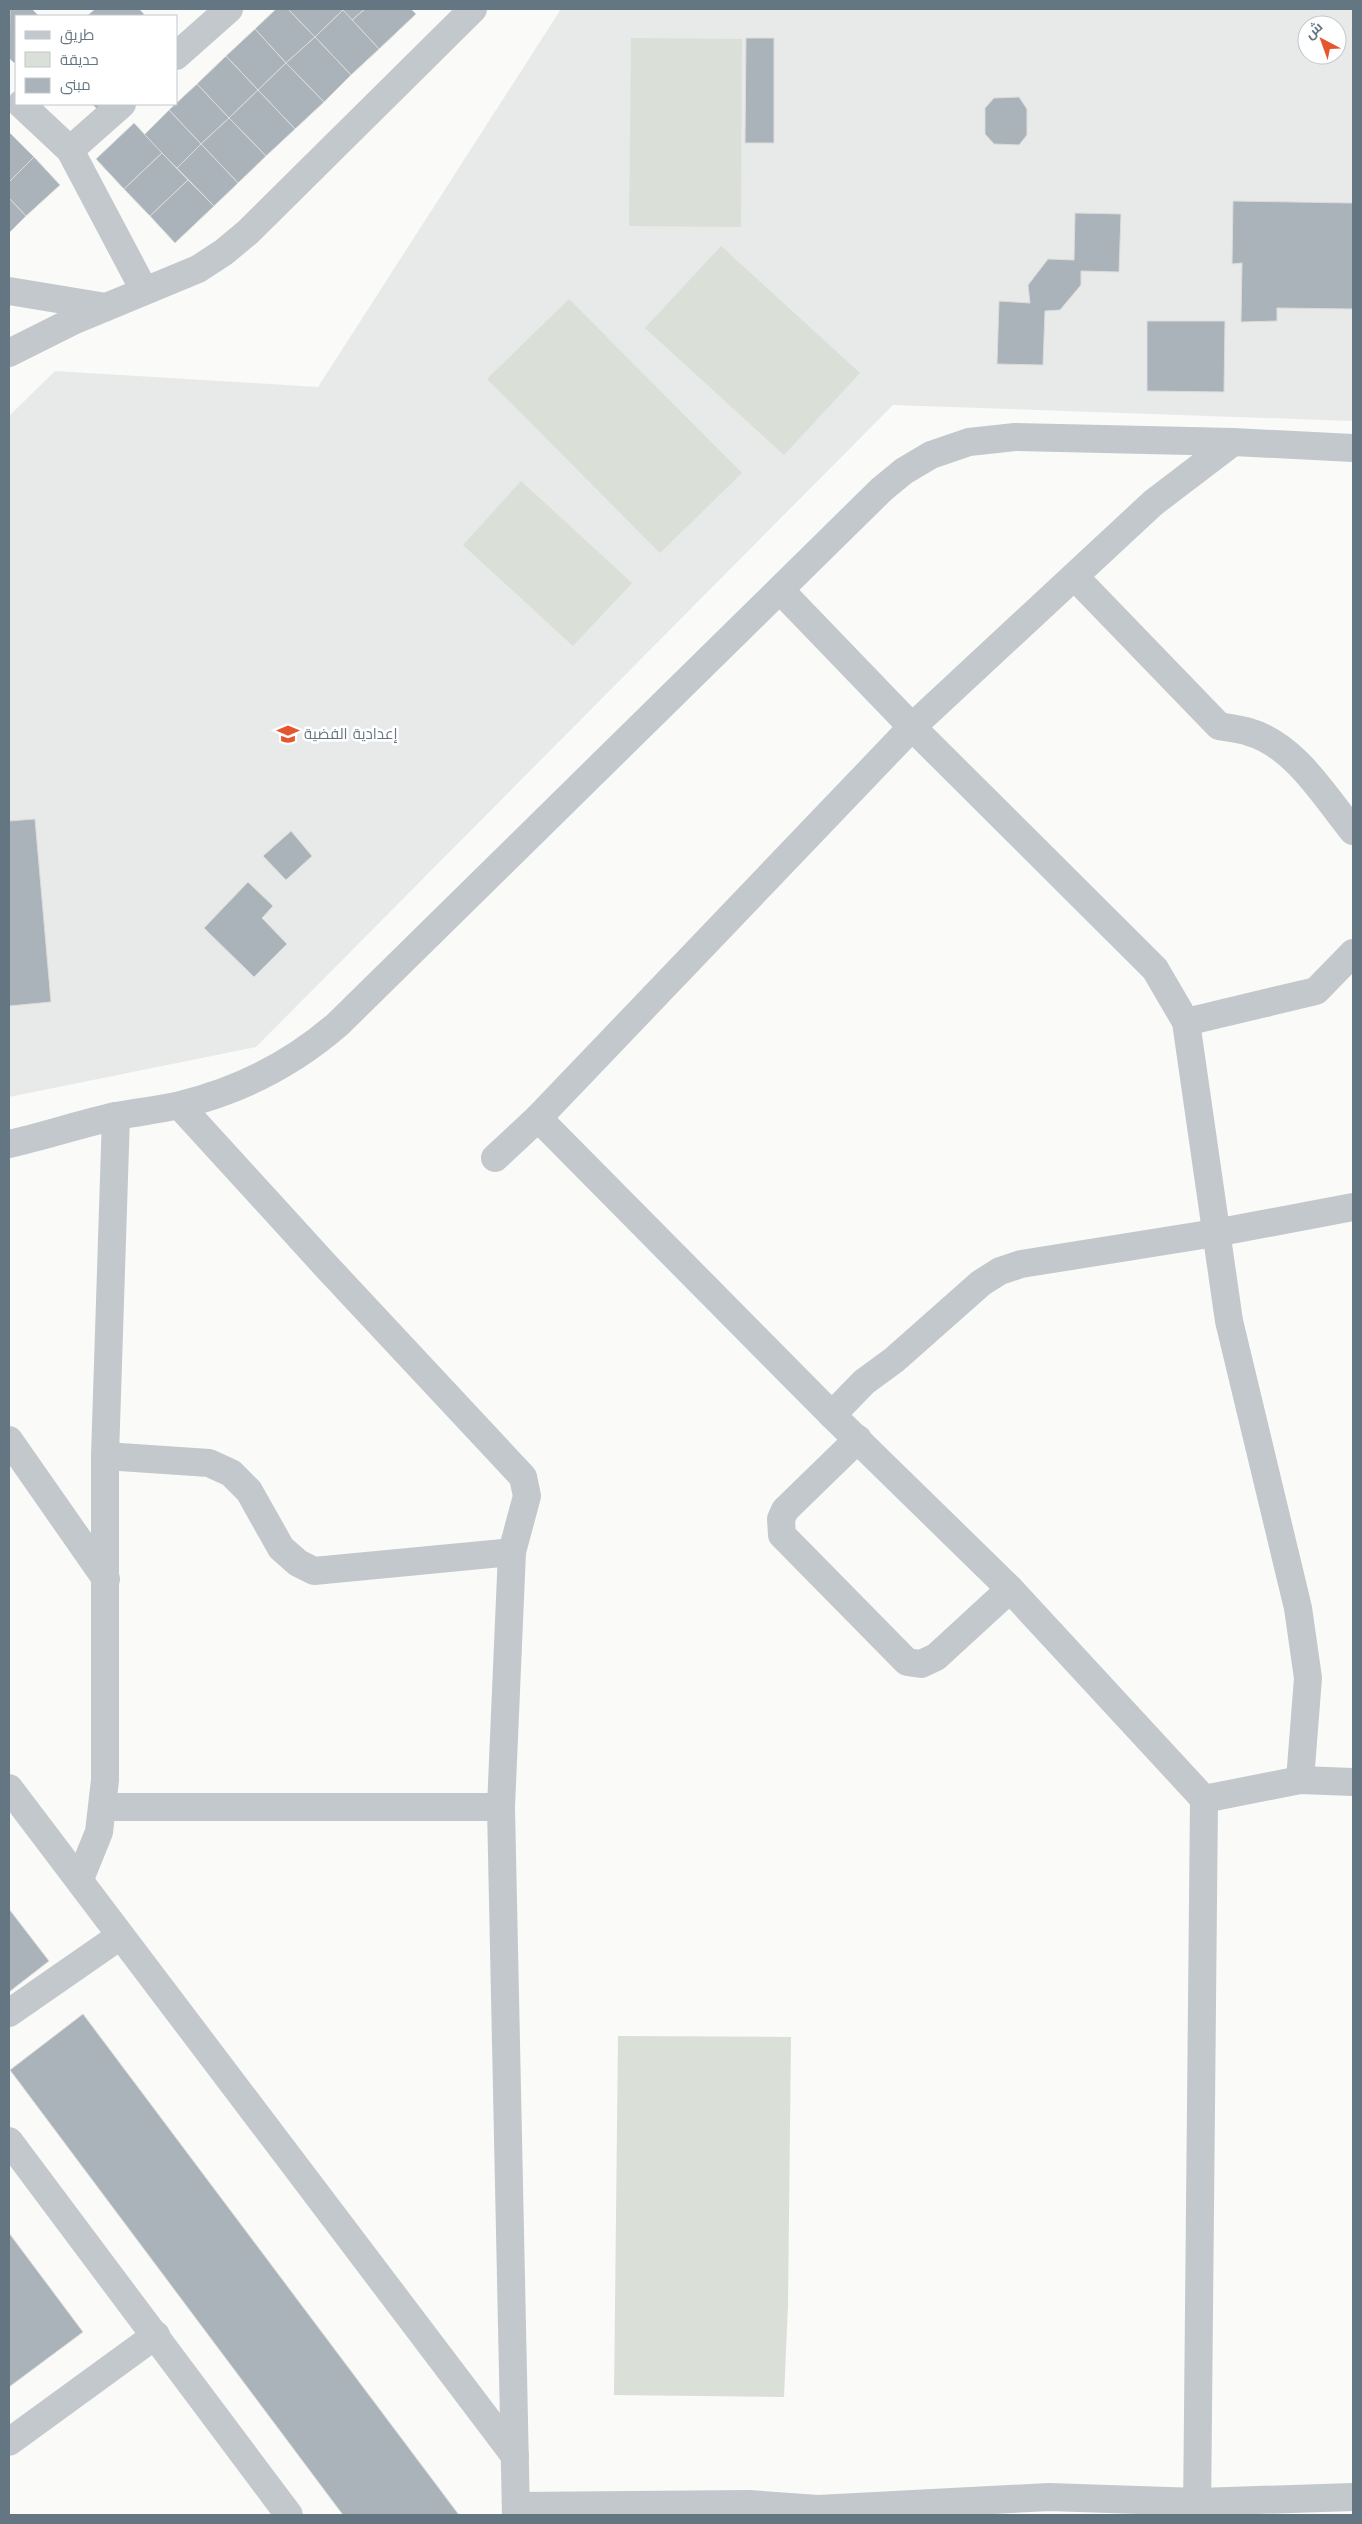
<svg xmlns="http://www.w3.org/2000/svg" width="1362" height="2524" font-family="'Work Sans',Cairo,sans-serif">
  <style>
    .built { fill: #e8e9e9; fill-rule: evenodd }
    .green { fill: #dadfd7 }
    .building { fill: #aab3b9; stroke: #dcdcda }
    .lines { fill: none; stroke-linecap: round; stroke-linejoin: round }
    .minor { stroke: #c3c8cc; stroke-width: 28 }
    .labels { text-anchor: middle; stroke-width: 5; stroke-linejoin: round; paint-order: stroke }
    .poi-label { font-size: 15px; fill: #657683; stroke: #fff; text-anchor: start }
  </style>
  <rect width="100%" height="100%" fill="#fafaf8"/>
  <path class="built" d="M 561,9 L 1353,9 L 1353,421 L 893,405 L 256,1047 L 9,1097 L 9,416 L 55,371 L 318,387 ZM 1307,25 L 1337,25 L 1337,55 L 1307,55 Z"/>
  <g class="green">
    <path d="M 631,38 L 742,39 L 741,227 L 629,226 Z"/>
    <path d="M 721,246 L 860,373 L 784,455 L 645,328 Z"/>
    <path d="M 569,299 L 742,473 L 660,553 L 487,379 Z"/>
    <path d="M 521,481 L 632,583 L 573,646 L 463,545 Z"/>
    <path d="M 618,2036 L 791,2037 L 788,2304 L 784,2397 L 614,2395 Z"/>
  </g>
  <g class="building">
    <path d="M 10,9 L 32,9 L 39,16 L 16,16 L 16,61 L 14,63 L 9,58 Z"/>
    <path d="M 95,9 L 139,9 L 144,14 L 142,16 L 87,16 Z"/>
    <path d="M 276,9 L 288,9 L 315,37 L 286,63 L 255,29 Z"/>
    <path d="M 288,9 L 341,9 L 343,10 L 315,37 Z"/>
    <path d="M 341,9 L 365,9 L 352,20 Z"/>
    <path d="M 365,9 L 411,9 L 416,14 L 379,49 L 352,20 Z"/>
    <path d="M 343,10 L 379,49 L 351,75 L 315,37 Z"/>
    <path d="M 255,29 L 286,63 L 258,90 L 226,56 Z"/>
    <path d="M 315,37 L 351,75 L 324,102 L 286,63 Z"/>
    <path d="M 746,38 L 774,38 L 774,143 L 745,143 Z"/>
    <path d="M 226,56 L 258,90 L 229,118 L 197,84 Z"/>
    <path d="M 286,63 L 324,102 L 295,129 L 258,90 Z"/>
    <path d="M 197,84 L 229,118 L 201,144 L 169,110 Z"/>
    <path d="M 258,90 L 295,129 L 266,156 L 229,118 Z"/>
    <path d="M 1019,97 L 1027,109 L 1027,135 L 1019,145 L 994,144 L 985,134 L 985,108 L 994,98 Z"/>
    <path d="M 92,104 L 109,104 L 100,112 Z"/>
    <path d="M 169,110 L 201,144 L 177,168 L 144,135 Z"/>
    <path d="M 229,118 L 266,156 L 238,183 L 201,144 Z"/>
    <path d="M 134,123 L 162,153 L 124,189 L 96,159 Z"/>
    <path d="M 9,132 L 34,157 L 9,182 Z"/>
    <path d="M 201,144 L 238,183 L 214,206 L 177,168 Z"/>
    <path d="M 162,153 L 188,180 L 150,216 L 124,189 Z"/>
    <path d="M 34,157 L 60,185 L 26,216 L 9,198 L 9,182 Z"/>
    <path d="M 188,180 L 214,206 L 175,243 L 150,216 Z"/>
    <path d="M 9,198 L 26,216 L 9,233 Z"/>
    <path d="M 1233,201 L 1353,203 L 1353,309 L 1277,308 L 1277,321 L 1241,322 L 1242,263 L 1232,264 Z"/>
    <path d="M 1075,213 L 1121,214 L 1119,272 L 1081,271 L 1081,285 L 1060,310 L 1045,311 L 1043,365 L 997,364 L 999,301 L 1030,303 L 1028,285 L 1048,259 L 1074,260 Z"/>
    <path d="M 1147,321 L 1225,321 L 1224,392 L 1147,391 Z"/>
    <path d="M 35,819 L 51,1002 L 9,1006 L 9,821 Z"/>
    <path d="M 291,831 L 312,856 L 286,880 L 263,856 Z"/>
    <path d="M 248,882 L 273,906 L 262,918 L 287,944 L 254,977 L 204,928 Z"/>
    <path d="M 9,1909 L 49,1961 L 9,1992 Z"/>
    <path d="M 83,2014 L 459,2515 L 343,2515 L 10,2070 Z"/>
    <path d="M 9,2233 L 83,2332 L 9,2387 Z"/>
  </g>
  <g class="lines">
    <g class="minor">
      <path d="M 176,56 L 229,9"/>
      <path d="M 21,104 L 70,150 L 144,290"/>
      <path d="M 70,150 L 122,104"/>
      <path d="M 9,291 L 106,307"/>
      <path d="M 9,353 L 75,320 L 198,269 L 224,252 L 248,232 L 473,9"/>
      <path d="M 1075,577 L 1219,726 C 1229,728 1240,729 1249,732 C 1295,745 1325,797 1353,831"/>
      <path d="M 781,591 L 912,727 L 1155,969 L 1186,1022 L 1229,1321 L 1298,1608 L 1308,1678 L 1300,1780"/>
      <path d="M 1186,1022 L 1316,991 L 1353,953"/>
      <path d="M 180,1106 L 326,1266 L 523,1477 L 527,1496 L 512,1552 L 501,1807 L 516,2515"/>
      <path d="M 538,1118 L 832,1415 L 1010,1589 L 1204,1799 L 1197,2515"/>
      <path d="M 9,1144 C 45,1136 80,1124 116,1116 C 137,1112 159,1110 180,1105 C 239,1091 292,1064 338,1024 L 882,489 L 904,471 L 931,455 L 969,442 L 1015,437 L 1233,442 L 1353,448"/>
      <path d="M 495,1158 L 538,1118 L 912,727 L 1153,503 L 1233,442"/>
      <path d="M 832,1415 L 864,1382 L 894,1360 L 981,1283 L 1000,1271 L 1021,1264 L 1215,1233 L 1353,1207"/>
      <path d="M 858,1439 L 785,1510 L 781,1519 L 782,1535 L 907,1662 L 921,1664 L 936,1657 L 1010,1589"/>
      <path d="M 9,1440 L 106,1579"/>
      <path d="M 105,1456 L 209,1463 L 231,1473 L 249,1491 L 281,1548 L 298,1563 L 314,1571 L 512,1552"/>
      <path d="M 9,1788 L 515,2456"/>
      <path d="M 1204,1799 L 1300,1780 L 1353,1782"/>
      <path d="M 103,1807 L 501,1807"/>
      <path d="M 80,1879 L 99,1832 L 105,1780 L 105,1456 L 116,1116"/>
      <path d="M 9,2013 L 120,1936"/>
      <path d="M 9,2141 L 289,2515"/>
      <path d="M 9,2442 L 156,2335"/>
      <path d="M 516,2506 L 749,2504 L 818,2509 L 1049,2497 L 1198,2502 L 1353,2497"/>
    </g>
  </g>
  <defs>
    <g id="school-bare" transform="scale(1.725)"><path d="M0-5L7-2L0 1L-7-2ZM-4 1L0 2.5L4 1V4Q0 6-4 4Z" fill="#e4572e" stroke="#fff" stroke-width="2.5" paint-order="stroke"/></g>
  </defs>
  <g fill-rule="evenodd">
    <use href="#school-bare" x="288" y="734"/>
  </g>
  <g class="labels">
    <g class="poi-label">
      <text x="304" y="739">إعدادية الفضية</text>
    </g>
  </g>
  <rect width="1362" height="2524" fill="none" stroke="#657683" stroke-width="20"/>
  <rect x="15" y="15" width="162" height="90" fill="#ffffff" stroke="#c1c8cd"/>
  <rect x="25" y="31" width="25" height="8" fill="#c3c8cc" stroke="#c1c8cd"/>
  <text x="60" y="40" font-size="15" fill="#657683">طريق</text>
  <rect x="25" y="52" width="25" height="15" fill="#dadfd7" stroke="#c1c8cd"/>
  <text x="60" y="65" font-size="15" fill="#657683">حديقة</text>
  <rect x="25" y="78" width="25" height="15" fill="#aab3b9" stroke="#c1c8cd"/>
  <text x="60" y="90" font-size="15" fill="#657683">مبنى</text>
  <g transform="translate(1322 40) rotate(319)"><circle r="24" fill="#ffffff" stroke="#c1c8cd"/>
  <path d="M0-4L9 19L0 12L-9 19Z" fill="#e4572e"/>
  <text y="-8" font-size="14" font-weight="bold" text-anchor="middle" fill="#657683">ش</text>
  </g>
</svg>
